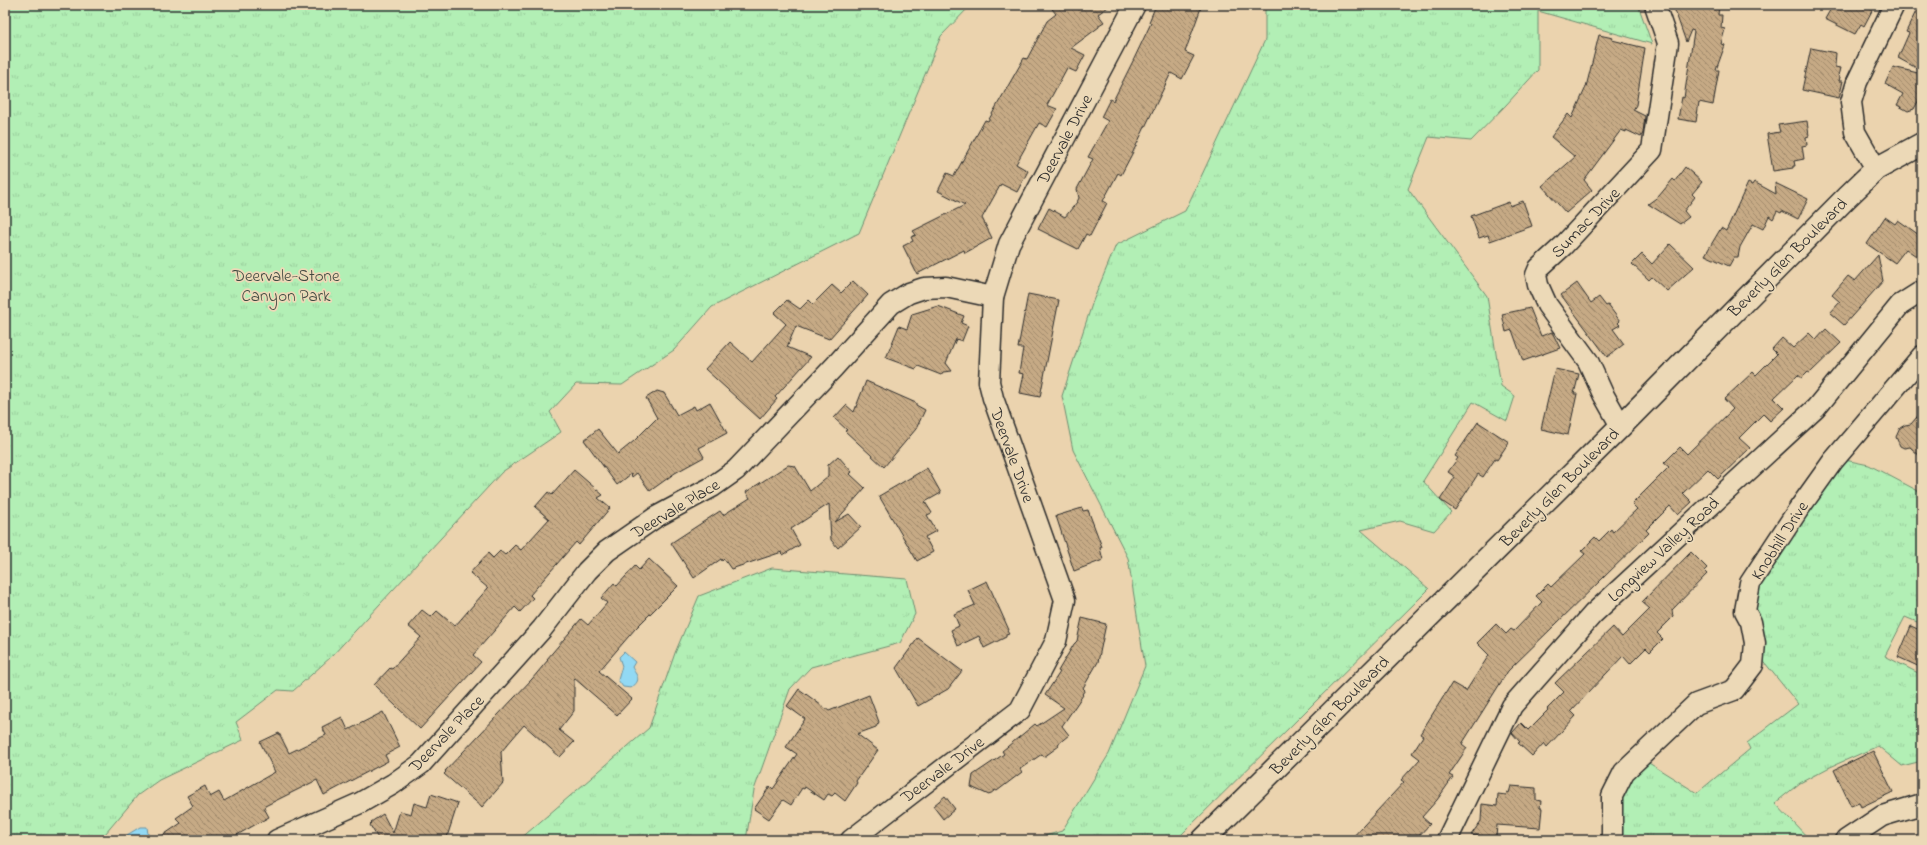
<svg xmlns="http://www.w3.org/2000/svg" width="1927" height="845" font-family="'Indie Flower',sans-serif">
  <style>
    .grass { fill: url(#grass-tufts); stroke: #6e8d70 }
    .water { fill: #92d9f4; stroke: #6993a4 }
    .building { fill: url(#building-back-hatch); stroke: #2b2b2b }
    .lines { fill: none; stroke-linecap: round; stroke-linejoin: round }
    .minor-casing { stroke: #2b2b2b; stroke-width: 23 }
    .secondary-casing { stroke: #2b2b2b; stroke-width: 25 }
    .minor { stroke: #ecd9b7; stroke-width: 20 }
    .secondary { stroke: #ecd9b7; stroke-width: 22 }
    .labels { text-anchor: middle; stroke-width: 3.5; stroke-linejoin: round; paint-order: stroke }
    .street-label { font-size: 17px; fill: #2b2b2b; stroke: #ecd9b7 }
    .park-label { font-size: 17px; fill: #3f4840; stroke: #ecd9b7 }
  </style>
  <defs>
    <pattern id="grass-tufts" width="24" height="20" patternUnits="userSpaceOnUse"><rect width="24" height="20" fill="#b2efb5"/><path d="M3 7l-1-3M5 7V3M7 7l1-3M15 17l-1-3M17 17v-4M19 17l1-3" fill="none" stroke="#99cd9c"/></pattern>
    <pattern id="building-back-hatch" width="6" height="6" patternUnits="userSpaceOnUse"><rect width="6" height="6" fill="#c6aa85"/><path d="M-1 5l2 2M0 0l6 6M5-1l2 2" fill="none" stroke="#a18b6d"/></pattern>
  </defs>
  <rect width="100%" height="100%" fill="#ebd3ae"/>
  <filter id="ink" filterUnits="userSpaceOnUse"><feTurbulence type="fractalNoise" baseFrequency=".025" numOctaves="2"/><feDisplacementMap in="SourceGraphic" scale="8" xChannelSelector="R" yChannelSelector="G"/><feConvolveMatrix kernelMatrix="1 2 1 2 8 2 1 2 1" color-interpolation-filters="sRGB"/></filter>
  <g filter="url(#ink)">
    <g class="grass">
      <path d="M 5,5 L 971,5 L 941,36 L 859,233 L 712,307 L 674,350 L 622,385 L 576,384 L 550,412 L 561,432 L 502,472 L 331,657 L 293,691 L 278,690 L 236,722 L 243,740 L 159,780 L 138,795 L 100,840 L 5,840 Z"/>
      <path d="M 1265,5 L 1638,5 L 1652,44 L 1538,11 L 1538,70 L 1506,105 L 1471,141 L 1429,137 L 1408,189 L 1487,296 L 1501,386 L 1515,396 L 1507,421 L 1473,402 L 1423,481 L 1451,512 L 1434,531 L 1400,521 L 1361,530 L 1429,589 L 1176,840 L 1031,840 L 1062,831 L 1109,754 L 1145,666 L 1128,558 L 1073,450 L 1062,396 L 1093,301 L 1116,245 L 1185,211 L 1265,40 Z"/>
      <path d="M 1840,459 L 1869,465 L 1922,493 L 1922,596 L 1917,600 L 1922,605 L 1922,624 L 1905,617 L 1885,656 L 1922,675 L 1922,761 L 1902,766 L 1878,746 L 1828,768 L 1800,783 L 1775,803 L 1809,839 L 1779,838 L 1779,840 L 1616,840 L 1619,793 L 1644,760 L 1697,793 L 1750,749 L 1747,743 L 1798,704 L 1761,658 L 1752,604 L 1755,586 Z"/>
      <path d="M 772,568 L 907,579 L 915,614 L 900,643 L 811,667 L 790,689 L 754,790 L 746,840 L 519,840 L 649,728 L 675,653 L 699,596 Z"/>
    </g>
    <g class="water">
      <path d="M 624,652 L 635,662 L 632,667 C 636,676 643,679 631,688 L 623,687 L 618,680 L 622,666 L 619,657 Z"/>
      <path d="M 140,827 L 147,827 L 148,834 L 139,840 L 125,840 L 127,835 Z"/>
    </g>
    <g class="building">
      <path d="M 1049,5 L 1111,5 L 1098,14 L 1104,22 L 1099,25 L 1099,27 L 1071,48 L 1085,55 L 1076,72 L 1067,68 L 1047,105 L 1057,109 L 1047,127 L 1039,123 L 1016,164 L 1028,171 L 1017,192 L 1001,184 L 982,218 L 992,238 L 965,253 L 964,250 L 917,274 L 903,246 L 913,241 L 911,237 L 916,235 L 913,231 L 965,205 L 938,191 L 947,173 L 954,176 L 985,120 L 988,121 L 1024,58 L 1027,59 L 1047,21 L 1056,14 Z"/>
      <path d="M 1156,5 L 1202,5 L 1185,52 L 1194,56 L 1182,79 L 1171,73 L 1133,152 L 1121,175 L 1118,173 L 1103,201 L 1107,203 L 1090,236 L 1086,234 L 1078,249 L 1038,229 L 1049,208 L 1065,217 L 1077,202 L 1079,198 L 1077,189 L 1093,159 L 1088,157 L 1108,121 L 1101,117 L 1110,99 L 1113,101 L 1133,61 L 1151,23 L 1149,22 Z"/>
      <path d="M 1673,5 L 1719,5 L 1718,15 L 1722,15 L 1721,28 L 1725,29 L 1721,44 L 1725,45 L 1716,70 L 1719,70 L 1713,105 L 1699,102 L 1696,122 L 1678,119 L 1682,97 L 1684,98 L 1694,31 L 1691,30 L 1686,42 Z"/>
      <path d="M 1833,5 L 1875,5 L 1864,26 L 1861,24 L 1855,34 L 1825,19 Z"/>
      <path d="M 1919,5 L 1922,5 L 1922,71 L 1898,58 L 1909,33 L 1906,32 Z"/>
      <path d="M 1599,35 L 1613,38 L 1612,40 L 1645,48 L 1636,105 L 1633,110 L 1645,116 L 1643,133 L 1641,137 L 1626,130 L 1626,132 L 1621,130 L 1584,180 L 1592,190 L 1566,213 L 1542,186 L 1575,157 L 1551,137 L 1568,114 L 1572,118 L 1586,87 Z"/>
      <path d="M 1811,48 L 1836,53 L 1835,65 L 1835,67 L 1840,68 L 1838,76 L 1840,77 L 1839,81 L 1843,81 L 1839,98 L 1802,90 Z"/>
      <path d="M 1893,67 L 1922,74 L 1922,94 L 1914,109 L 1908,111 L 1897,105 L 1903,94 L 1885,84 Z"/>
      <path d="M 1807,121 L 1809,136 L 1806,137 L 1807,145 L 1802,146 L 1804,159 L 1794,161 L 1795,166 L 1793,166 L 1793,168 L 1773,171 L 1767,134 L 1780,132 L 1778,125 Z"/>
      <path d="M 1685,167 L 1702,182 L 1692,194 L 1695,197 L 1684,211 L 1689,217 L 1680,224 L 1648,204 L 1659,196 L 1673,179 L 1675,181 Z"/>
      <path d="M 1754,182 L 1776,194 L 1775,183 L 1808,199 L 1798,219 L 1782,211 L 1781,213 L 1777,211 L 1773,219 L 1769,216 L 1763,229 L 1753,224 L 1740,247 L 1738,257 L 1734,257 L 1729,266 L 1705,255 L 1721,228 L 1726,231 L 1748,183 L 1752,185 Z"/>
      <path d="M 1523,201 L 1532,226 L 1490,241 L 1488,235 L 1479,238 L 1471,216 L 1509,202 L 1510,206 Z"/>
      <path d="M 1885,217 L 1895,224 L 1898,220 L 1922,237 L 1922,260 L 1906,249 L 1895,263 L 1867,244 Z"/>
      <path d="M 1670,244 L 1694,267 L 1667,291 L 1652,277 L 1649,280 L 1632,264 L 1642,254 L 1652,264 Z"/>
      <path d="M 1878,255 L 1883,281 L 1844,325 L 1830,313 L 1840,302 L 1832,295 L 1848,276 L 1855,281 Z"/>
      <path d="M 853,281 L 868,295 L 829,339 L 796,326 L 787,347 L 811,357 L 775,397 L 777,399 L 760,419 L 705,369 L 730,342 L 752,362 L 786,324 L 774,313 L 787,300 L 800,309 L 809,300 L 813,304 L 832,285 L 841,293 Z"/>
      <path d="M 1577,283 L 1591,303 L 1599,297 L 1606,306 L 1608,305 L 1620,321 L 1618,323 L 1620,325 L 1613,329 L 1624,344 L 1607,357 L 1561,295 Z"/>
      <path d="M 1028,294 L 1059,300 L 1040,397 L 1020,393 L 1024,374 L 1019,373 L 1023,348 L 1018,348 Z"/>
      <path d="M 938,306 L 964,316 L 961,323 L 968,326 L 962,341 L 956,339 L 946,363 L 952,371 L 943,372 L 941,375 L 918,366 L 916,369 L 886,358 L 899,326 L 907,329 L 912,314 Z"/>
      <path d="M 1530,308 L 1541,336 L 1552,332 L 1560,348 L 1523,361 L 1512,330 L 1506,332 L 1502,314 Z"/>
      <path d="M 1826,329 L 1841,343 L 1810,373 L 1808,372 L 1802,378 L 1798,375 L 1774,398 L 1784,408 L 1770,421 L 1763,414 L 1739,438 L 1750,448 L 1718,479 L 1708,469 L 1683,493 L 1692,502 L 1678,515 L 1670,506 L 1646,530 L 1649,533 L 1508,671 L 1462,744 L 1467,748 L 1449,775 L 1453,777 L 1437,800 L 1422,817 L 1430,824 L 1415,840 L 1350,840 L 1404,782 L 1401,780 L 1420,759 L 1412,753 L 1423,736 L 1420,734 L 1452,683 L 1466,691 L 1489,655 L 1477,643 L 1496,624 L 1506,634 L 1511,629 L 1514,631 L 1542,602 L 1536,596 L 1548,584 L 1551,587 L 1585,554 L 1581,551 L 1595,537 L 1599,541 L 1611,529 L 1613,532 L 1637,509 L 1632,504 L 1669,467 L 1664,463 L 1680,447 L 1687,454 L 1733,409 L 1724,399 L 1753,372 L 1756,375 L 1777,354 L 1772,349 L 1782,338 L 1793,348 L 1809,333 L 1816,340 Z"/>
      <path d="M 1555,369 L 1579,374 L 1574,394 L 1577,394 L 1568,435 L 1541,429 Z"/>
      <path d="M 866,381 L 916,403 L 916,405 L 925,410 L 916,429 L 884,467 L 845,431 L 847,430 L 834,418 L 846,405 L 854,412 Z"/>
      <path d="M 657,391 L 664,393 L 677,415 L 694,406 L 696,410 L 710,402 L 727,433 L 699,448 L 704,457 L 675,473 L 650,491 L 637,473 L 632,477 L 631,474 L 617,485 L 584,440 L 598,429 L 618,454 L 634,441 L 657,418 L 646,398 Z"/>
      <path d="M 1922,411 L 1922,458 L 1910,447 L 1904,448 L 1900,446 L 1896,437 L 1900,428 L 1905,425 L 1911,424 Z"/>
      <path d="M 1478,422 L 1509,442 L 1497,460 L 1495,459 L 1483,477 L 1478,474 L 1455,510 L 1440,500 L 1455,477 L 1448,472 L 1458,458 L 1455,456 Z"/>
      <path d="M 838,456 L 852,472 L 850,474 L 865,488 L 835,522 L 849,514 L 861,527 L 838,548 L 831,540 L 829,504 L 791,529 L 800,545 L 783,555 L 782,552 L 731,569 L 724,559 L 722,561 L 721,559 L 694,578 L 671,543 L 720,511 L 723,515 L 750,498 L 746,492 L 788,465 L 795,466 L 810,491 L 828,476 L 828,465 Z"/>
      <path d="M 927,468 L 941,493 L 925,502 L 932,513 L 927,515 L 936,531 L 925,537 L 933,552 L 917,561 L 879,496 Z"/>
      <path d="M 574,470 L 603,495 L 598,498 L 610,508 L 579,545 L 576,542 L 530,595 L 533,598 L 520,612 L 515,607 L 473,655 L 481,662 L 420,729 L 374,685 L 390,668 L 392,669 L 421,637 L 408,626 L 422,610 L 431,617 L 437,611 L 455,626 L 488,588 L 470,573 L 488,553 L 493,558 L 500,551 L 505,555 L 515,545 L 521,550 L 549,519 L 535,507 L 548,492 L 552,495 Z"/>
      <path d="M 1082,508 L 1083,511 L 1088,510 L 1102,547 L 1100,548 L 1103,560 L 1074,571 L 1056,516 Z"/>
      <path d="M 1691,552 L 1707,568 L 1704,571 L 1707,574 L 1672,610 L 1673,617 L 1657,633 L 1663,639 L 1650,652 L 1646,648 L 1630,664 L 1623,656 L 1571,711 L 1576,716 L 1547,747 L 1544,743 L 1532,756 L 1518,743 L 1520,742 L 1512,733 L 1521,723 L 1528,730 L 1548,710 L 1547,709 L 1564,692 L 1555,683 L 1613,627 L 1622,637 L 1650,609 L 1642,602 Z"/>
      <path d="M 649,559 L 678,586 L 635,629 L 599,671 L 632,699 L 617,715 L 574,678 L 574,711 L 559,730 L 574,742 L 560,757 L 524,725 L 501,752 L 503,783 L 482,807 L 444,774 L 446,772 L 445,771 L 532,679 L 548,660 L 547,659 L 581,619 L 588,625 L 607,603 L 601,598 L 614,583 L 617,586 L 635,566 L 639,570 Z"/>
      <path d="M 987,581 L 1009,630 L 1007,631 L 1009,634 L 1006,635 L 1006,637 L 984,648 L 979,636 L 958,646 L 951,630 L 959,626 L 954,614 L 975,605 L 968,590 Z"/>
      <path d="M 1082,618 L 1106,624 L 1098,662 L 1083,688 L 1085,690 L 1082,694 L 1083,695 L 1062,726 L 1069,735 L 1058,744 L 1059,746 L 1044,757 L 1042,754 L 1020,769 L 1022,772 L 997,791 L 995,790 L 989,795 L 971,787 L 973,775 L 1004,754 L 1002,751 L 1035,724 L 1037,726 L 1064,708 L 1045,695 L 1060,672 L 1058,671 L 1074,644 L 1077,641 Z"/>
      <path d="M 1911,626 L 1922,631 L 1922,668 L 1898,657 Z"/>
      <path d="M 918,638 L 962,671 L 948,689 L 918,706 L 896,668 Z"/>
      <path d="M 799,689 L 829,711 L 869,695 L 879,722 L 876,727 L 857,734 L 878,750 L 856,781 L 857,783 L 845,801 L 835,793 L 832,796 L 828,794 L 824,800 L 805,787 L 804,789 L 802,788 L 791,805 L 783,800 L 769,819 L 754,809 L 770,786 L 773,789 L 797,754 L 786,747 L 805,719 L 787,706 Z"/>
      <path d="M 383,712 L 400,747 L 385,755 L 388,761 L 324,795 L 317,780 L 265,806 L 264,808 L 269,817 L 228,840 L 156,840 L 181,823 L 176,818 L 193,806 L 187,796 L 205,786 L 210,797 L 219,792 L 224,801 L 275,772 L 260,742 L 279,733 L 289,753 L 326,735 L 322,727 L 342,717 L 348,730 Z"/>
      <path d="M 1873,751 L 1893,792 L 1861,807 L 1859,803 L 1851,806 L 1834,770 Z"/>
      <path d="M 1511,786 L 1536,788 L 1536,800 L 1541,801 L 1540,808 L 1542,808 L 1540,828 L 1497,825 L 1496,838 L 1471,835 L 1481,821 L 1482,804 L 1497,806 L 1498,794 L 1506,795 L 1507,792 L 1509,793 Z"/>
      <path d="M 431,794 L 458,803 L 446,840 L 379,840 L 370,825 L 372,823 L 371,822 L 383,814 L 393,833 L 400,811 L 411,814 L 414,803 L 427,807 Z"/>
      <path d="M 945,796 L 955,809 L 943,819 L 933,806 Z"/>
    </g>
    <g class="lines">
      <g class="minor-casing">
        <g id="minor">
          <path d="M 1876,169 L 1855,132 L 1851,102 L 1857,82 L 1894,5"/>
          <path d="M 1621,426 L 1603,394 L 1588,361 L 1547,305 L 1538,285 L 1536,275 L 1539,268 L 1563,246 L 1652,150 L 1668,43 L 1655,5"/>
          <path d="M 277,840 L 360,803 L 393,784 L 421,764 L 542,629 L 587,571 L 607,551 L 656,517 L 712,487 L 736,470 L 834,367 L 891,304 L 909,293 L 924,288 L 946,287 L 993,297"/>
          <path d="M 851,840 L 1020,710 L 1056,641 L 1065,600 L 993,398 L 989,382 L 993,297 L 1009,244 L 1135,5"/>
          <path d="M 1447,840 L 1512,706 L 1593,614 L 1816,408 L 1900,305 L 1922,291"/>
          <path d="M 1612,840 L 1612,796 L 1624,772 L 1696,704 L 1734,690 L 1753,665 L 1755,643 L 1751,622 L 1745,611 L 1750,583 L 1798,510 L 1833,461 L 1922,356"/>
          <path d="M 1846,840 L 1882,816 L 1922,804"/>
        </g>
      </g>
      <g class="secondary-casing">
        <path id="secondary" d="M 1203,840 L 1621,426 L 1847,197 L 1876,169 L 1922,144"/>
      </g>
      <use href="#minor" class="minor"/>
      <use href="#secondary" class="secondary"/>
    </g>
  </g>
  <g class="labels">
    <g class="street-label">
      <text transform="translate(1064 139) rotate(-62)" y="6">Deervale Drive</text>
      <text transform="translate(1585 222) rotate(-46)" y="6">Sumac Drive</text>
      <text transform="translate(1787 257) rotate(-45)" y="6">Beverly Glen Boulevard</text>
      <text transform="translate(1013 455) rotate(70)" y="6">Deervale Drive</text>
      <text transform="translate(1559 487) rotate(-45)" y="6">Beverly Glen Boulevard</text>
      <text transform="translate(675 508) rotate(-31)" y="6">Deervale Place</text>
      <text transform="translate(1779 540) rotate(-57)" y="6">Knobhill Drive</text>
      <text transform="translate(1663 549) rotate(-43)" y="6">Longview Valley Road</text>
      <text transform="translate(1329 715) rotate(-45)" y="6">Beverly Glen Boulevard</text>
      <text transform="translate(446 733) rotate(-46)" y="6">Deervale Place</text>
      <text transform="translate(942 769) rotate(-37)" y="6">Deervale Drive</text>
    </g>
    <g class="park-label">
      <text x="286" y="281">Deervale-Stone<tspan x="286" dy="20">Canyon Park</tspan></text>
    </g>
  </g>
  <rect width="1927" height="845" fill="none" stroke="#ecd9b7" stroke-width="20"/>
  <rect x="10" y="10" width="1907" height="825" fill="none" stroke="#2b2b2b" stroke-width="1.5" filter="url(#ink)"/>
</svg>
